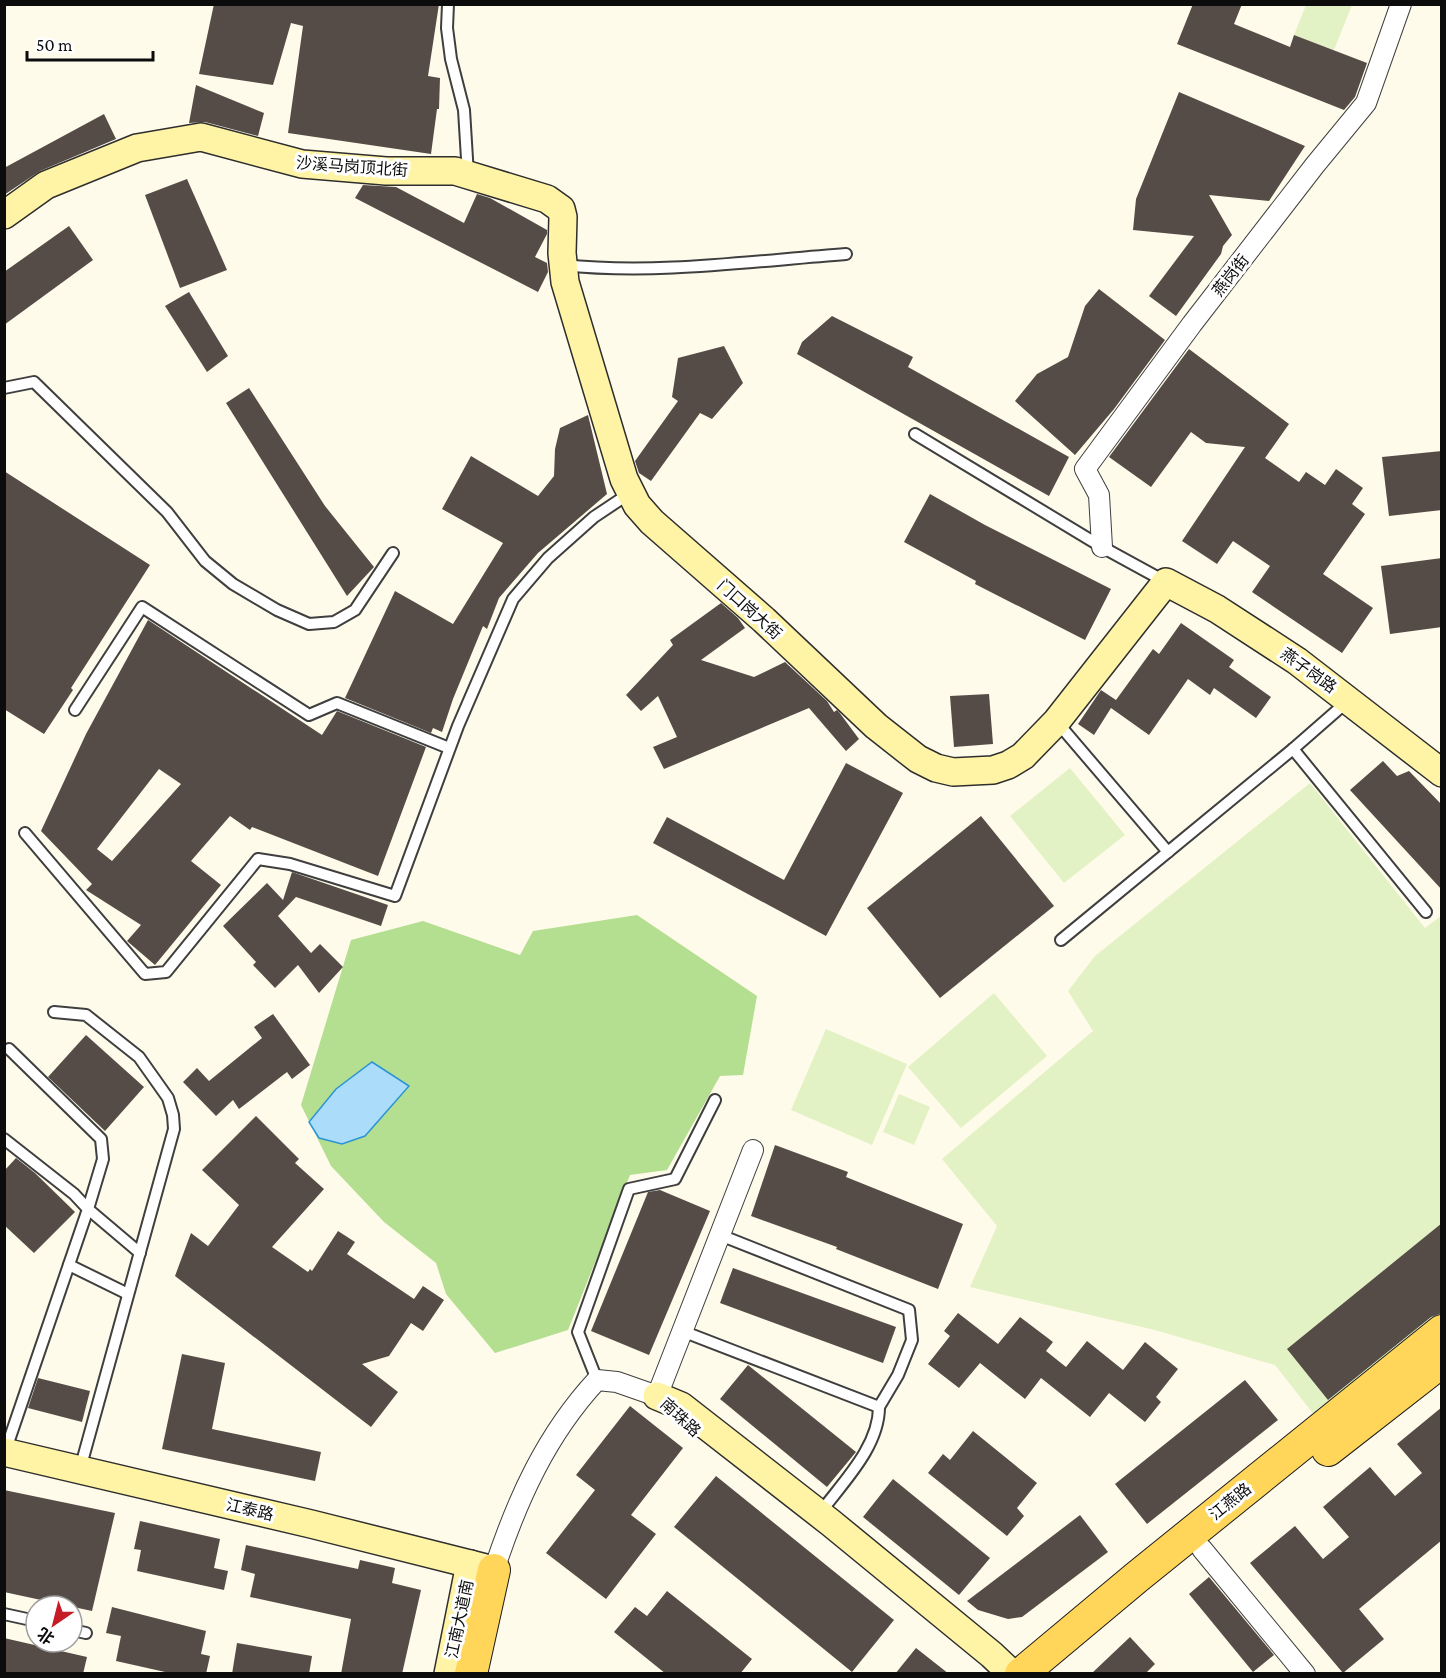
<svg xmlns="http://www.w3.org/2000/svg" width="1446" height="1678" font-family="'Crimson Pro','Noto Sans SC',serif">
  <style>
    .forest { fill: #b4de90 }
    .pitch { fill: #e3f2c4 }
    .water { fill: #abddfa; stroke: #2d94d6; stroke-width: 1.5 }
    .building { fill: #554c47; fill-rule: evenodd }
    .lines { fill: none; stroke-linecap: round; stroke-linejoin: round }
    .lane-casing { stroke: #3f3f3f; stroke-width: 14 }
    .street-casing { stroke: #3f3f3f; stroke-width: 22 }
    .secondary-casing { stroke: #2e2e2e; stroke-width: 30 }
    .primary-casing { stroke: #1d1d1d; stroke-width: 34 }
    .lane { stroke: #fff; stroke-width: 10 }
    .street { stroke: #fff; stroke-width: 20 }
    .secondary { stroke: #fff4a5; stroke-width: 27 }
    .primary { stroke: #ffd55a; stroke-width: 32 }
    .labels { text-anchor: middle; stroke-width: 6; stroke-linejoin: round; paint-order: stroke }
    .street-label { font-size: 16px; fill: #0c0c0c; stroke: #fff }
  </style>
  <rect width="100%" height="100%" fill="#fffbea"/>
  <path class="forest" d="M 637,915 L 757,996 L 743,1075 L 720,1076 L 667,1170 L 630,1175 L 568,1330 L 495,1353 L 446,1294 L 436,1263 L 384,1222 L 331,1166 L 301,1105 L 351,940 L 423,921 L 520,955 L 533,931 Z"/>
  <g class="pitch">
    <path d="M 1306,5 L 1352,5 L 1334,50 L 1294,35 Z"/>
    <path d="M 1070,768 L 1125,835 L 1064,883 L 1010,816 Z"/>
    <path d="M 1310,783 L 1425,928 L 1441,916 L 1441,1313 L 1315,1416 L 1275,1365 L 1155,1330 L 970,1287 L 997,1226 L 942,1159 L 1093,1031 L 1068,991 L 1095,956 Z"/>
    <path d="M 994,993 L 1047,1056 L 961,1128 L 908,1067 Z"/>
    <path d="M 826,1029 L 907,1064 L 872,1145 L 791,1110 Z"/>
    <path d="M 899,1094 L 930,1107 L 914,1145 L 883,1132 Z"/>
  </g>
  <path class="water" d="M 372,1062 L 409,1086 L 365,1136 L 342,1144 L 319,1138 L 309,1122 L 336,1089 Z"/>
  <g class="building">
    <path d="M 214,4 L 439,4 L 428,76 L 440,78 L 439,109 L 437,109 L 431,154 L 288,133 L 303,26 L 291,23 L 273,85 L 199,74 Z"/>
    <path d="M 1193,4 L 1242,4 L 1234,24 L 1290,47 L 1294,35 L 1367,63 L 1355,97 L 1344,110 L 1177,44 Z"/>
    <path d="M 196,85 L 264,113 L 258,136 L 205,122 L 189,123 Z"/>
    <path d="M 1179,92 L 1305,146 L 1269,201 L 1209,195 L 1232,235 L 1223,246 L 1221,254 L 1176,316 L 1149,296 L 1194,236 L 1133,230 L 1136,199 Z"/>
    <path d="M 104,114 L 116,139 L 40,171 L 4,195 L 4,168 Z"/>
    <path d="M 187,179 L 227,270 L 180,288 L 145,195 Z"/>
    <path d="M 363,185 L 396,187 L 464,223 L 477,194 L 490,198 L 547,230 L 547,234 L 535,257 L 547,263 L 548,272 L 538,292 L 355,198 Z"/>
    <path d="M 69,226 L 93,260 L 4,325 L 4,272 Z"/>
    <path d="M 1099,289 L 1165,340 L 1114,409 L 1075,455 L 1015,401 L 1037,374 L 1068,357 L 1085,306 Z"/>
    <path d="M 189,292 L 228,356 L 207,372 L 165,306 Z"/>
    <path d="M 832,316 L 913,357 L 908,367 L 1069,457 L 1049,496 L 797,354 L 802,342 Z"/>
    <path d="M 724,346 L 743,383 L 712,419 L 700,413 L 651,481 L 639,473 L 635,461 L 678,401 L 672,397 L 678,358 Z"/>
    <path d="M 1189,349 L 1289,424 L 1265,458 L 1299,482 L 1306,472 L 1325,485 L 1336,469 L 1363,488 L 1352,504 L 1365,514 L 1323,574 L 1373,608 L 1342,653 L 1252,592 L 1270,566 L 1233,541 L 1217,564 L 1182,541 L 1245,447 L 1206,443 L 1191,432 L 1151,487 L 1109,457 Z"/>
    <path d="M 249,388 L 325,506 L 374,567 L 347,596 L 226,403 Z"/>
    <path d="M 588,415 L 607,494 L 538,553 L 499,598 L 487,629 L 483,626 L 453,699 L 442,732 L 433,728 L 431,733 L 345,698 L 395,591 L 453,624 L 503,543 L 442,509 L 471,456 L 538,496 L 554,476 L 555,449 L 560,428 Z"/>
    <path d="M 1442,451 L 1442,510 L 1389,516 L 1382,457 Z"/>
    <path d="M 4,471 L 150,565 L 71,688 L 73,690 L 44,734 L 4,709 Z"/>
    <path d="M 930,494 L 985,525 L 1111,589 L 1085,640 L 975,584 L 976,581 L 904,542 Z"/>
    <path d="M 1442,558 L 1442,627 L 1390,634 L 1381,566 Z"/>
    <path d="M 721,603 L 738,618 L 745,628 L 701,660 L 754,677 L 785,662 L 827,701 L 834,712 L 837,710 L 839,712 L 859,739 L 846,751 L 809,708 L 664,769 L 653,747 L 677,737 L 658,696 L 641,711 L 626,695 L 673,645 L 670,640 Z"/>
    <path d="M 148,620 L 322,735 L 337,711 L 426,747 L 378,876 L 252,827 L 250,830 L 230,816 L 191,861 L 221,885 L 155,965 L 127,941 L 141,925 L 86,890 L 92,884 L 41,831 L 86,734 ZM 159,769 L 181,784 L 112,861 L 97,849 Z"/>
    <path d="M 1181,623 L 1234,660 L 1229,667 L 1271,697 L 1256,718 L 1214,688 L 1210,695 L 1188,679 L 1149,735 L 1111,708 L 1094,735 L 1078,724 L 1101,690 L 1116,700 L 1153,649 L 1159,654 Z"/>
    <path d="M 989,694 L 993,744 L 954,747 L 950,696 Z"/>
    <path d="M 1383,761 L 1397,776 L 1409,771 L 1442,805 L 1442,890 L 1350,790 Z"/>
    <path d="M 846,763 L 903,793 L 826,936 L 653,843 L 667,817 L 784,880 Z"/>
    <path d="M 981,816 L 1054,906 L 940,998 L 867,908 Z"/>
    <path d="M 292,872 L 388,905 L 381,926 L 296,897 L 278,916 L 311,953 L 320,944 L 343,967 L 319,993 L 298,965 L 275,988 L 253,965 L 256,962 L 223,926 L 267,883 L 283,900 Z"/>
    <path d="M 273,1014 L 310,1065 L 292,1079 L 287,1072 L 239,1109 L 233,1100 L 216,1116 L 183,1082 L 197,1068 L 209,1081 L 262,1038 L 254,1027 Z"/>
    <path d="M 86,1035 L 144,1087 L 105,1131 L 48,1077 Z"/>
    <path d="M 256,1116 L 299,1159 L 295,1163 L 324,1189 L 272,1247 L 308,1272 L 310,1269 L 312,1271 L 338,1231 L 355,1242 L 347,1254 L 414,1299 L 423,1286 L 444,1300 L 423,1331 L 411,1323 L 389,1356 L 362,1364 L 398,1392 L 371,1427 L 175,1276 L 191,1233 L 208,1246 L 239,1205 L 202,1170 Z"/>
    <path d="M 775,1145 L 848,1172 L 846,1177 L 963,1224 L 938,1289 L 836,1249 L 837,1247 L 751,1216 Z"/>
    <path d="M 16,1158 L 35,1173 L 75,1212 L 34,1253 L 4,1225 L 4,1171 Z"/>
    <path d="M 660,1190 L 710,1211 L 649,1355 L 591,1331 L 648,1192 Z"/>
    <path d="M 1442,1223 L 1442,1313 L 1431,1317 L 1328,1400 L 1287,1349 Z"/>
    <path d="M 733,1268 L 896,1327 L 883,1363 L 720,1303 Z"/>
    <path d="M 958,1313 L 998,1344 L 1020,1317 L 1053,1342 L 1046,1351 L 1066,1367 L 1087,1341 L 1123,1370 L 1145,1342 L 1178,1369 L 1156,1397 L 1161,1402 L 1145,1422 L 1109,1393 L 1090,1417 L 1041,1378 L 1025,1399 L 980,1363 L 959,1388 L 928,1364 L 950,1336 L 944,1331 Z"/>
    <path d="M 182,1354 L 225,1363 L 212,1429 L 321,1452 L 315,1481 L 162,1449 Z"/>
    <path d="M 748,1365 L 856,1452 L 827,1487 L 720,1399 Z"/>
    <path d="M 38,1378 L 90,1391 L 82,1422 L 28,1408 Z"/>
    <path d="M 1245,1380 L 1278,1420 L 1147,1524 L 1115,1484 Z"/>
    <path d="M 630,1406 L 683,1448 L 631,1515 L 656,1534 L 606,1599 L 546,1553 L 595,1490 L 576,1475 Z"/>
    <path d="M 1442,1407 L 1442,1540 L 1359,1609 L 1384,1639 L 1343,1673 L 1250,1563 L 1295,1526 L 1323,1559 L 1349,1537 L 1323,1507 L 1370,1467 L 1395,1496 L 1422,1473 L 1397,1444 Z"/>
    <path d="M 973,1431 L 1037,1483 L 1017,1508 L 1024,1516 L 1007,1536 L 928,1473 L 943,1454 L 950,1460 Z"/>
    <path d="M 716,1476 L 894,1620 L 852,1672 L 674,1527 Z"/>
    <path d="M 893,1479 L 990,1558 L 959,1595 L 863,1517 Z"/>
    <path d="M 4,1490 L 115,1513 L 92,1611 L 4,1592 Z"/>
    <path d="M 1080,1515 L 1108,1552 L 1022,1617 L 1008,1619 L 978,1610 L 967,1601 Z"/>
    <path d="M 140,1521 L 220,1539 L 214,1568 L 228,1571 L 224,1590 L 137,1571 L 141,1550 L 134,1549 Z"/>
    <path d="M 246,1545 L 358,1569 L 360,1560 L 395,1568 L 392,1583 L 421,1590 L 402,1674 L 341,1674 L 351,1619 L 250,1597 L 255,1574 L 241,1570 Z"/>
    <path d="M 1209,1577 L 1274,1655 L 1253,1672 L 1189,1594 Z"/>
    <path d="M 667,1591 L 752,1659 L 740,1674 L 666,1674 L 614,1632 L 635,1607 L 647,1616 Z"/>
    <path d="M 112,1607 L 206,1631 L 201,1654 L 210,1656 L 206,1674 L 174,1674 L 116,1661 L 121,1636 L 106,1633 Z"/>
    <path d="M 1130,1637 L 1155,1664 L 1145,1674 L 1091,1674 Z"/>
    <path d="M 4,1638 L 87,1657 L 83,1674 L 4,1674 Z"/>
    <path d="M 237,1643 L 312,1656 L 309,1674 L 232,1674 Z"/>
    <path d="M 916,1648 L 949,1674 L 895,1674 Z"/>
  </g>
  <g class="lines">
    <g class="lane-casing">
      <g id="lane">
        <path d="M 448,4 L 447,28 L 451,59 L 464,110 L 468,175"/>
        <path d="M 563,265 C 657,275 752,261 846,254"/>
        <path d="M 4,388 L 34,382 L 167,512 L 205,561 L 233,584 L 277,610 L 309,624 L 334,622 L 355,610 L 393,553"/>
        <path d="M 915,434 L 1102,547 L 1166,582"/>
        <path d="M 75,710 L 142,607 L 309,715 L 337,703 L 449,748"/>
        <path d="M 1057,722 L 1168,852"/>
        <path d="M 1293,749 L 1426,912"/>
        <path d="M 25,833 L 145,974 L 166,972 L 258,859 L 290,864 L 395,896 L 458,726 L 513,599 L 548,558 L 594,517 L 630,493"/>
        <path d="M 1061,940 L 1293,749 L 1349,700"/>
        <path d="M 54,1012 L 86,1015 L 139,1057 L 168,1098 L 173,1115 L 174,1129 L 80,1469"/>
        <path d="M 9,1049 L 101,1139 L 103,1159 L 88,1209 L 140,1253"/>
        <path d="M 4,1139 L 74,1194 L 88,1209 L 5,1452"/>
        <path d="M 720,1235 L 909,1310 L 912,1340 L 898,1375 L 879,1407"/>
        <path d="M 69,1265 L 128,1294"/>
        <path d="M 682,1331 L 879,1407 C 879,1447 843,1482 820,1513"/>
        <path d="M 597,1380 L 578,1332 L 629,1189 L 675,1179 L 715,1100"/>
        <path d="M 4,1614 L 36,1621"/>
        <path d="M 72,1630 L 86,1633"/>
      </g>
    </g>
    <g class="street-casing">
      <g id="street">
        <path d="M 1102,547 L 1099,495 L 1085,469 L 1192,324 L 1315,165 L 1366,103 L 1401,4"/>
        <path d="M 1202,1549 L 1305,1674"/>
        <path d="M 494,1570 C 517,1500 546,1435 597,1380 L 617,1382 L 657,1396 L 753,1150"/>
      </g>
    </g>
    <g class="secondary-casing">
      <g id="secondary">
        <path d="M 4,215 L 46,185 L 137,148 L 201,137 L 302,164 L 386,171 L 455,171 L 547,199 L 561,209 L 563,217 L 562,253 L 565,282 L 624,479 L 637,505 L 652,522 L 764,620 L 876,726 L 918,759 L 936,768 L 953,772 L 993,770 L 1008,765 L 1023,756 L 1056,722 L 1166,582 L 1217,609 L 1297,661 L 1442,773"/>
        <path d="M 657,1396 L 681,1406 L 831,1523 L 992,1655 L 1012,1674"/>
        <path d="M 4,1452 L 311,1524 L 494,1570"/>
        <path d="M 448,1674 L 470,1564"/>
      </g>
    </g>
    <g class="primary-casing">
      <g id="primary">
        <path d="M 1328,1450 L 1442,1361"/>
        <path d="M 471,1674 L 494,1570"/>
        <path d="M 1021,1674 L 1137,1577 L 1442,1331"/>
      </g>
    </g>
    <use href="#lane" class="lane"/>
    <use href="#street" class="street"/>
    <use href="#secondary" class="secondary"/>
    <use href="#primary" class="primary"/>
  </g>
  <g class="labels">
    <g class="street-label">
      <text transform="translate(352 166) rotate(4)" y="6">沙溪马岗顶北街</text>
      <text transform="translate(1230 275) rotate(-52)" y="6">燕岗街</text>
      <text transform="translate(750 609) rotate(42)" y="6">门口岗大街</text>
      <text transform="translate(1309 670) rotate(36)" y="6">燕子岗路</text>
      <text transform="translate(681 1417) rotate(43)" y="6">南珠路</text>
      <text transform="translate(1230 1501) rotate(-39)" y="6">江燕路</text>
      <text transform="translate(250 1509) rotate(13)" y="6">江泰路</text>
      <text transform="translate(459 1619) rotate(-78)" y="6">江南大道南</text>
    </g>
  </g>
  <rect width="1446" height="1678" fill="none" stroke="#0c0c0c" stroke-width="12"/>
  <g transform="translate(54 1624) rotate(215)"><circle r="28" fill="#ffffff" stroke="#9e9e9e" stroke-width="1.5"/>
  <path d="M0-4.5L10 22L0 15L-10 22Z" fill="#c41b25"/>
  <text y="-9" font-size="16" font-weight="bold" text-anchor="middle" fill="#0c0c0c">北</text>
  </g>
  <path d="M27 51v9h126v-9" fill="none" stroke="#0c0c0c" stroke-width="3"/>
  <text x="36" y="51" font-size="18" fill="#0c0c0c" stroke="#ffffff" stroke-width="4.5" paint-order="stroke">50 m</text>
</svg>
